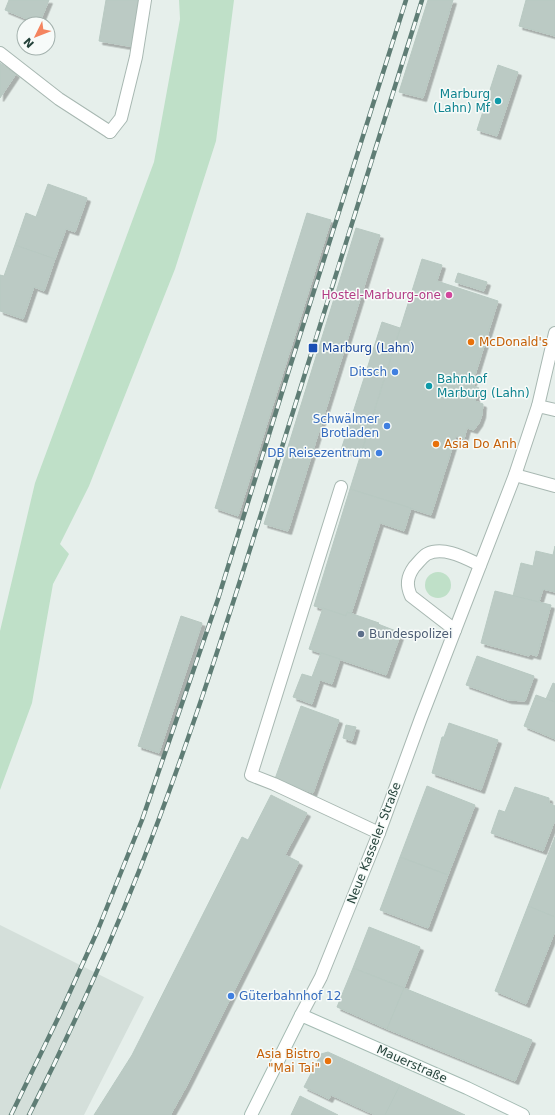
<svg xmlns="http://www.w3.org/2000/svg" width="555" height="1115" font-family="'DejaVu Sans',sans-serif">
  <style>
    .built { fill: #d4dfda }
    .green { fill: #bfe0c8 }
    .building { fill: #bbcac4; stroke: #b8c9c2; filter: url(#shadow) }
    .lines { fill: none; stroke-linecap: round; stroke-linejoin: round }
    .service-casing { stroke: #a8b8b2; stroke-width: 14 }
    .minor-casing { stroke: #a8b8b2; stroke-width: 14 }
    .secondary-casing { stroke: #a4bbb3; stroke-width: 14 }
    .service { stroke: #fff; stroke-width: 12 }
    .minor { stroke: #fff; stroke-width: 12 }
    .secondary { stroke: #fff; stroke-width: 12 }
    .rail-casing { stroke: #5f7d75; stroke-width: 4.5 }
    .rail { stroke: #f7fbf9; stroke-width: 3; stroke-dasharray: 9; stroke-linecap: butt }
    .culture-dot { fill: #0f9aa8; stroke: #f7fbf9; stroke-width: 1.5 }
    .hotel-dot { fill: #d1479c; stroke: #f7fbf9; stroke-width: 1.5 }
    .food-dot { fill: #e8710a; stroke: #f7fbf9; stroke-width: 1.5 }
    .transit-dot { fill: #1a4fb4; stroke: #f7fbf9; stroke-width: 1.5 }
    .shop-dot { fill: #3f7fe0; stroke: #f7fbf9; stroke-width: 1.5 }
    .service-dot { fill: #5c6f8a; stroke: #f7fbf9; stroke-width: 1.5 }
    .labels { text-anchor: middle; stroke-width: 3; stroke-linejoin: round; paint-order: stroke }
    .culture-label { font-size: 12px; fill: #0d838f; stroke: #f7fbf9; text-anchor: end }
    .hotel-label { font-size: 12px; fill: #b23c85; stroke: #f7fbf9; text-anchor: end }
    .food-label { font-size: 12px; fill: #c56008; stroke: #f7fbf9; text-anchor: start }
    .transit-label { font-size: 12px; fill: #164399; stroke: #f7fbf9; text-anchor: start }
    .shop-label { font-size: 12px; fill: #366cbe; stroke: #f7fbf9; text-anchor: end }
    .service-label { font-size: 12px; fill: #4e5e75; stroke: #f7fbf9; text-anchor: start }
    .street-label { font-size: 12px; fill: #24423a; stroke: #f7fbf9 }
  </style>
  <defs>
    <filter id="shadow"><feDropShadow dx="3.5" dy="3.5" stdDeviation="0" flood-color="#0004"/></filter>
  </defs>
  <rect width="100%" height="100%" fill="#e6efeb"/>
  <path class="built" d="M 0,925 L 144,997 L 84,1115 L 0,1115 Z"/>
  <g class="green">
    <path d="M 179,0 L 234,0 L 216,141 L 175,269 L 89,486 L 60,544 L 69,554 L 53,584 L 32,703 L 0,790 L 0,631 L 35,483 L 154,162 L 180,19 Z"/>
    <circle cx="438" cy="585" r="13"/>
  </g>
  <g class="building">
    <path d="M 9,0 L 49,0 L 39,24 L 5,10 Z"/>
    <path d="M 106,0 L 142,0 L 134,47 L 99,41 Z"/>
    <path d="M 428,0 L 453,0 L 423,98 L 399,92 Z"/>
    <path d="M 526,0 L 555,0 L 555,36 L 519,26 Z"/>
    <path d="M 0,63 L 16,74 L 0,98 Z"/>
    <path d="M 498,65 L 518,72 L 497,136 L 477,130 Z"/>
    <path d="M 48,184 L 87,198 L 75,232 L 66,229 L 55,259 L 15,245 L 26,213 L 36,217 Z"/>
    <path d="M 307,213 L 331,220 L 238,516 L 215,508 Z"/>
    <path d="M 356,228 L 380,235 L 288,531 L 264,524 Z"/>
    <path d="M 15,245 L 55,259 L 44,291 L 34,287 L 23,319 L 0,311 L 0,275 L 4,276 Z"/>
    <path d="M 422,259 L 442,265 L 437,281 L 498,301 L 472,385 L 479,388 L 475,401 L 483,404 L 482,415 L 479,423 L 474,430 L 467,428 L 464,439 L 456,436 L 431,515 L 350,489 Z"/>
    <path d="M 458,273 L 487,282 L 484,291 L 455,282 Z"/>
    <path d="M 382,322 L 400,328 L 360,456 L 341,450 Z"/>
    <path d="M 350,489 L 411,508 L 404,531 L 380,523 L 351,614 L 347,612 L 346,616 L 314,606 Z"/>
    <path d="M 555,546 L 555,592 L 543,589 L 539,602 L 513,596 L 521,563 L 533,566 L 536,551 L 553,555 Z"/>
    <path d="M 495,591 L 551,605 L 537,656 L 530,654 L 529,656 L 481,643 Z"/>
    <path d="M 323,608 L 346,616 L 347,612 L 379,623 L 378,624 L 401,633 L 386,675 L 309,649 Z"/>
    <path d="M 181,616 L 202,623 L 159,753 L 138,746 Z"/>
    <path d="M 321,653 L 340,659 L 332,684 L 320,680 L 312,704 L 293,697 L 302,674 L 312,677 Z"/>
    <path d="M 477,656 L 534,676 L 525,701 L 508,700 L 466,685 Z"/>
    <path d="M 553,683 L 555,684 L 555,702 L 546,699 Z"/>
    <path d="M 536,695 L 555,702 L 555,739 L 524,726 Z"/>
    <path d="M 301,706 L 339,720 L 313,793 L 275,779 Z"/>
    <path d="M 449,723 L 498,740 L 481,790 L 432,773 L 442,737 L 444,737 Z"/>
    <path d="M 346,725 L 356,727 L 352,741 L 343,738 Z"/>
    <path d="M 427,786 L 475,805 L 448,875 L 400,857 Z"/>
    <path d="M 515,787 L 549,798 L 549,803 L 555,806 L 555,820 L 543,851 L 491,833 L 499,810 L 505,812 Z"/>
    <path d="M 271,795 L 307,813 L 285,855 L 299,862 L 186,1087 L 171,1114 L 172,1115 L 94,1115 L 132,1055 L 242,837 L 248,840 Z"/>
    <path d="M 555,837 L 555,917 L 528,906 Z"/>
    <path d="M 400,857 L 448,875 L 428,928 L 380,910 Z"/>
    <path d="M 528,906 L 555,917 L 555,931 L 526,1004 L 495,991 Z"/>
    <path d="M 369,927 L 420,947 L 404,988 L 353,968 Z"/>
    <path d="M 353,968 L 404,988 L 387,1029 L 337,1007 Z"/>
    <path d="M 404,988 L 532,1040 L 515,1081 L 387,1029 Z"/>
    <path d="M 328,1052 L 400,1085 L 385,1115 L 375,1115 L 331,1095 L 329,1099 L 304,1087 L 321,1054 Z"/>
    <path d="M 400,1085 L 465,1115 L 385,1115 Z"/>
    <path d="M 300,1096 L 338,1115 L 291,1115 Z"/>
  </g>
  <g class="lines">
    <g class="service-casing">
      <g id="service">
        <path d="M 110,132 L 121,118 L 136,57 L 145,0"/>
        <path d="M 538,406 L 555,333"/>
        <path d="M 341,487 L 251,775 L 274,784 L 379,833"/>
        <path d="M 455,630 L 411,596 C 406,585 407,577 414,567 C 418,563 422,557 427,554 C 444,546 465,558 480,565"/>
      </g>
    </g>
    <g class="minor-casing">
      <g id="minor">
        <path d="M 0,53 L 59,99 L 110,132"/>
        <path d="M 515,475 L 555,486"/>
        <path d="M 301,1015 L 321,977 L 379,833 L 421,718 L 515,475 L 538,406 L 555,410"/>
      </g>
    </g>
    <g class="secondary-casing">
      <path id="secondary" d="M 251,1115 L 301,1015 L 467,1088 L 523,1115"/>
    </g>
    <use href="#service" class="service"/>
    <use href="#minor" class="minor"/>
    <use href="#secondary" class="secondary"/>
    <g class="rail-casing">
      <g id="rail">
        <path d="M 11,1115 L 60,1014 L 97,932 L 142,820 L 218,599 L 289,370 L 406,0"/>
        <path d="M 29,1115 C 69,1036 106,954 139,871 C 202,711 251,545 303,380 C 342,253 383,127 422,0"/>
      </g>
    </g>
    <use href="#rail" class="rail"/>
  </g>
  <g class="culture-dot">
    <circle cx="498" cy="101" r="4"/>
    <circle cx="429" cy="386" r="4"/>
  </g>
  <circle class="hotel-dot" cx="449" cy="295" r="4"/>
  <g class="food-dot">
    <circle cx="471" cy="342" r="4"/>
    <circle cx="436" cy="444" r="4"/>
    <circle cx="328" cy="1061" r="4"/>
  </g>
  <rect class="transit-dot" x="308" y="343" width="10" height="10" rx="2"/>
  <g class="shop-dot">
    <circle cx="395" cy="372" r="4"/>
    <circle cx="387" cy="426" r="4"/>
    <circle cx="379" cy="453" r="4"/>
    <circle cx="231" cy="996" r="4"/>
  </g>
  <circle class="service-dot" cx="361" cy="634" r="4"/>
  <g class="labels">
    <g class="culture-label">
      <text x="490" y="98">Marburg<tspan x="490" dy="14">(Lahn) Mf</tspan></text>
      <text x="437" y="383" text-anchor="start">Bahnhof<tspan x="437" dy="14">Marburg (Lahn)</tspan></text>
    </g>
    <g class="hotel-label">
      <text x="441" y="299">Hostel-Marburg-one</text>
    </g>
    <g class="food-label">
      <text x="479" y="346">McDonald's</text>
      <text x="444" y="448">Asia Do Anh</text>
      <text x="320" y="1058" text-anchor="end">Asia Bistro<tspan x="320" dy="14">"Mai Tai"</tspan></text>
    </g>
    <g class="transit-label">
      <text x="322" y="352">Marburg (Lahn)</text>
    </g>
    <g class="shop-label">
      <text x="387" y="376">Ditsch</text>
      <text x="379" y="423">Schwälmer<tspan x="379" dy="14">Brotladen</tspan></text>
      <text x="371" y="457">DB Reisezentrum</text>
      <text x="239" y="1000" text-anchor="start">Güterbahnhof 12</text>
    </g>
    <g class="service-label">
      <text x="369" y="638">Bundespolizei</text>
    </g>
    <g class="street-label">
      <text transform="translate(374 843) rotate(-69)" y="4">Neue Kasseler Straße</text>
      <text transform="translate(412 1064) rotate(24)" y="4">Mauerstraße</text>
    </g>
  </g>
  <g transform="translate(36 36) rotate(227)"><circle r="19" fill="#f7fbf9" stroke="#a3b1ad"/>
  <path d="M0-3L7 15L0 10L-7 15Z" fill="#f4845f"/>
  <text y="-6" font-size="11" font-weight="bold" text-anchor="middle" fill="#24423a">N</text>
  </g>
</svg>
